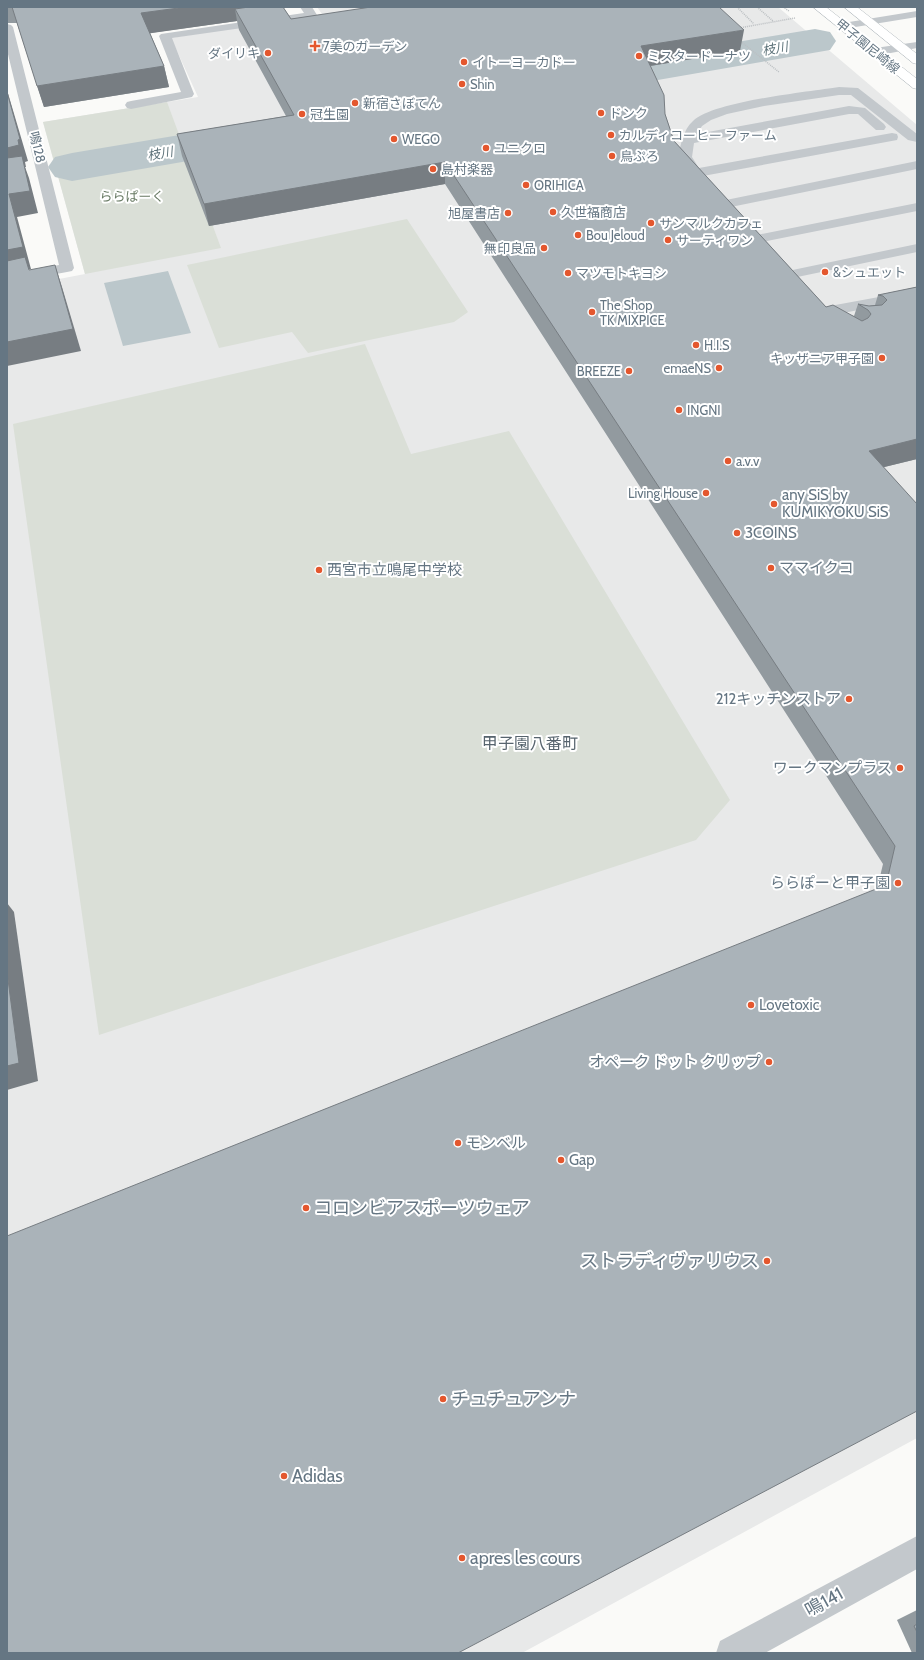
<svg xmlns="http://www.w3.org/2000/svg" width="924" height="1660" font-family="Cabin,'Noto Sans JP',sans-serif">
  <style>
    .built { fill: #e8e9e9 }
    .green { fill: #dadfd7 }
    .water { fill: #bbc7cb }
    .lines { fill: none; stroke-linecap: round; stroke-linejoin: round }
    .river { fill: #bbc7cb; fill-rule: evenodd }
    .secondary-casing { stroke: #b3babf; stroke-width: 1 }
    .path { stroke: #bbbfc2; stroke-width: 1.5; stroke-dasharray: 1 1; stroke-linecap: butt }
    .lane { fill: #c3c8cc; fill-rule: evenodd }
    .street { fill: #c3c8cc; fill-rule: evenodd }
    .secondary { fill: #fff; fill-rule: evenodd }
    .wall { fill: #929a9f }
    .shaded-wall { fill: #777d82 }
    .building { fill: #aab3b9; stroke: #777d82 }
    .poi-dot { fill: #e4572e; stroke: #fff; stroke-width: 1.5 }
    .labels { text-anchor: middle; stroke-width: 4; stroke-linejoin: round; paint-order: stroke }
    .far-poi-label { font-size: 13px; fill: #657683; stroke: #fff; text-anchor: start }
    .far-street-label { font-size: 13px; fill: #657683; stroke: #fff }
    .far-water-label { font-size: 13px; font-style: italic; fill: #60757c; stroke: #fff }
    .far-park-label { font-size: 13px; fill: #687a64; stroke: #fff }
    .poi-label { font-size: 15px; fill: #657683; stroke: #fff; text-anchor: start }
    .neighbourhood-label { font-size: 16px; fill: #57646e; stroke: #fff }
    .near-poi-label { font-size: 18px; fill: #657683; stroke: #fff; text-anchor: start }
    .near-street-label { font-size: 18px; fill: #657683; stroke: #fff }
  </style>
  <rect width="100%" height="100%" fill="#fafaf8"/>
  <path class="built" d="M 317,7 L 778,7 L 917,125 L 917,1438 L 522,1653 L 7,1653 L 7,289 L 85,274 L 43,122 L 198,97 L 171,38 L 322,14 Z"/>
  <g class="green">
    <path d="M 167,102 L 221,248 L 85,274 L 43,122 Z"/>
    <path d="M 407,219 L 468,312 L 454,322 L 308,353 L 292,332 L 219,348 L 187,265 Z"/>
    <path d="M 365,344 L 411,454 L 509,431 L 730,800 L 696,840 L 99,1035 L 13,424 Z"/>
  </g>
  <path class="water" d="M 168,271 L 191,333 L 123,346 L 104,283 Z"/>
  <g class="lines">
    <g class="river">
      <path d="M 815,29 L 830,32 L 836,41 L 830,50 L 543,100 L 528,96 L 521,87 L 528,78 L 543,74 Z"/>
      <path d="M 288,117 L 304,121 L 311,131 L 304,141 L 72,181 L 55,177 L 48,167 L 55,157 L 72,153 Z"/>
    </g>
    <g class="secondary-casing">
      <g id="secondary">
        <path d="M 813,7 L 826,7 L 917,79 L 917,89 L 913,88 Z"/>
        <path d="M 844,7 L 857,7 L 917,54 L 917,64 L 913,63 Z"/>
      </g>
    </g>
    <g class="path">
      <path d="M 737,7 L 754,24"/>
      <path d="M 757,7 L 773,21"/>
      <path d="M 783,7 L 789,11"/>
      <path d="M 739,28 L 795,18"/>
      <path d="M 739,40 L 779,72"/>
    </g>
    <g class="lane">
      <path d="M 839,87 L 858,88 L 917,134 L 917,142 L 908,140 L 851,95 L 839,95 L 764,106 L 727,114 L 711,120 L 702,126 L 697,134 L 849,106 L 865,108 L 884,124 L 886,127 L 884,130 L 876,130 L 858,114 L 849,114 L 694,143 L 692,157 L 699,168 L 892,133 L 897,134 L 898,137 L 897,140 L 703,176 L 706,180 L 704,183 L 694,183 L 678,157 C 681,144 683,130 693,121 C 714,101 808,92 839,87 Z"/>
      <path d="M 917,161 L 917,169 L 721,209 L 716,208 L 714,205 L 716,202 L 721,201 Z"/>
      <path d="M 917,203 L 917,211 L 752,244 L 747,243 L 745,240 L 747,237 Z"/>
      <path d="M 917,244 L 917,252 L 783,280 L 778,279 L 776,276 L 778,273 L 783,272 Z"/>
      <path d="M 917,290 L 917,298 L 819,318 L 814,316 L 811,313 L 814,310 L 819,308 Z"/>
    </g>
    <g class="street">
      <path d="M 300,7 L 312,7 L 317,15 L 311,18 L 172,38 L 194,94 L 192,97 L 131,109 L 127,108 L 125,105 L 127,102 L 131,101 L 181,92 L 159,36 L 161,34 L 304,13 Z"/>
      <path d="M 917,11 L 917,17 L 843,29 L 839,28 L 837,26 L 839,24 L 843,23 Z"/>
      <path d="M 7,24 L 11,25 L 13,27 L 74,268 L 72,271 L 67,272 L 7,283 L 7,275 L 59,265 L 7,50 Z"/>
      <path d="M 917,42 L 917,48 L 875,56 L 871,54 L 869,52 L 871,50 L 875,48 Z"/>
      <path d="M 917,1536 L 917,1569 L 765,1653 L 716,1653 L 720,1641 Z"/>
    </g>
    <use href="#secondary" class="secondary"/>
  </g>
  <g class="wall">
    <path d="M 7,7 L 283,7 L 291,19 L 362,9 L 362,7 L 719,7 L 740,51 L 650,66 L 665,114 L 674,141 L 826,307 L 854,316 L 858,304 L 869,306 L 875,305 L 878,295 L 917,287 L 917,459 L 884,467 L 917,1411 L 877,889 L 883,864 L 445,184 L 209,226 L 182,156 L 177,134 L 286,116 L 239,30 L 237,21 L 150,33 L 164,66 L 169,87 L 44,107 L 17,23 L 7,23 Z"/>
    <path d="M 917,1610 L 917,1653 L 912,1653 L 897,1620 Z"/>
  </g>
  <g class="shaded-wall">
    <path d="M 186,7 L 277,7 L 235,9 L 237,21 L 145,34 L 141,13 Z"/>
    <path d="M 744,30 L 740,51 L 638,68 L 641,46 Z"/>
    <path d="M 164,66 L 169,87 L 44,107 L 37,86 Z"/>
    <path d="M 7,90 L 28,161 L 25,162 L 26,167 L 25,167 L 29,178 L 38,213 L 17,217 L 31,269 L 7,273 L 7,250 L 9,194 L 7,171 Z"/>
    <path d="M 445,162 L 445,184 L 209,226 L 204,204 Z"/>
    <path d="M 55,265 L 62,287 L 81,351 L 7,366 L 7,342 Z"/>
    <path d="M 917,439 L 917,459 L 860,473 L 869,451 Z"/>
    <path d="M 7,903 L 14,912 L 38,1081 L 7,1090 Z"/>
  </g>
  <g class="building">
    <path d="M 12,7 L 186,7 L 141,13 L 164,66 L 37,86 Z"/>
    <path d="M 249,7 L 283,7 L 291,19 L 371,7 L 719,7 L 744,30 L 641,46 L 664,95 L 665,114 L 674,141 L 826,307 L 833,305 L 862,321 L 868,318 L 871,314 L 868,310 L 858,304 L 869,306 L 882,305 L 887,300 L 883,296 L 878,295 L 917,287 L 917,439 L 869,451 L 917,504 L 917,1411 L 458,1653 L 7,1653 L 7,1236 L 886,885 L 895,846 L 445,162 L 204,204 L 177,134 L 294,115 L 235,9 Z"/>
    <path d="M 7,92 L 20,139 L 18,140 L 19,145 L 7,148 Z"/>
    <path d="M 22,156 L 30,191 L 9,194 L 23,247 L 7,250 L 7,158 Z"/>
    <path d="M 25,257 L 29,270 L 55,265 L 73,329 L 7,342 L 7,261 Z"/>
    <path d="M 7,972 L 19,1063 L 7,1066 Z"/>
    <path d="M 917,1624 L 917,1632 L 914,1626 Z"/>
  </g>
  <g class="poi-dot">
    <path d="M313 40h4v4h4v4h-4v4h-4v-4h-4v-4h4z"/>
    <circle cx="268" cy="53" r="4"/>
    <circle cx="639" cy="56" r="4"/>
    <circle cx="464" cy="62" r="4"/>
    <circle cx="462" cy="84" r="4"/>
    <circle cx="355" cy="103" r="4"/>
    <circle cx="601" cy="113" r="4"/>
    <circle cx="302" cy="114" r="4"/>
    <circle cx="611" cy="135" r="4"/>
    <circle cx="394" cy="139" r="4"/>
    <circle cx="486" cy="148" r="4"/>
    <circle cx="612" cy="156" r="4"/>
    <circle cx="433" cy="169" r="4"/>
    <circle cx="526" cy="185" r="4"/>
    <circle cx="553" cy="212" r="4"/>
    <circle cx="508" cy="213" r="4"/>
    <circle cx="651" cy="223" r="4"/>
    <circle cx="578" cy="235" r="4"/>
    <circle cx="668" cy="240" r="4"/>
    <circle cx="544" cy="248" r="4"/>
    <circle cx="825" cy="272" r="4"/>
    <circle cx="568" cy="273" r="4"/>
    <circle cx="592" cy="312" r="4"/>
    <circle cx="696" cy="345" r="4"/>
    <circle cx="882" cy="358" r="4"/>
    <circle cx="719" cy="368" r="4"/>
    <circle cx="629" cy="371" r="4"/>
    <circle cx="679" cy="410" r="4"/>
    <circle cx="728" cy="461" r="4"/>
    <circle cx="706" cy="493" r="4"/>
    <circle cx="774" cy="504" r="4"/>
    <circle cx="737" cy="533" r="4"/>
    <circle cx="771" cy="568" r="4"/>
    <circle cx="319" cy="570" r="4"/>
    <circle cx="849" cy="699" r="4"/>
    <circle cx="900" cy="768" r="4"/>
    <circle cx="898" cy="883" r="4"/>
    <circle cx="751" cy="1005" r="4"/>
    <circle cx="769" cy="1062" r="4"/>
    <circle cx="458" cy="1143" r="4"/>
    <circle cx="561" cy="1160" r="4"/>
    <circle cx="306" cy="1208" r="4"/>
    <circle cx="767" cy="1261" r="4"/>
    <circle cx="443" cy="1399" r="4"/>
    <circle cx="284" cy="1476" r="4"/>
    <circle cx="462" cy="1558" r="4"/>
  </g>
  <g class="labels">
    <g class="far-poi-label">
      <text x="323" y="51">7美のガーデン</text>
      <text x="260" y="58" text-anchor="end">ダイリキ</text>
      <text x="647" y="61">ミスタードーナツ</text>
      <text x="472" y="67">イトーヨーカドー</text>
      <text x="470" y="89">Shin</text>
      <text x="363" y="108">新宿さぼてん</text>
      <text x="609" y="118">ドンク</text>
      <text x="310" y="119">冠生園</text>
      <text x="619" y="140">カルディコーヒー ファーム</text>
      <text x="402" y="144">WEGO</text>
      <text x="494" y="153">ユニクロ</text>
      <text x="620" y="161">鳥ぷろ</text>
      <text x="441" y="174">島村楽器</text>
      <text x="534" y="190">ORIHICA</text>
      <text x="561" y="217">久世福商店</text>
      <text x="500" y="218" text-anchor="end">旭屋書店</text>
      <text x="659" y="228">サンマルクカフェ</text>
      <text x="586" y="240">Bou Jeloud</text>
      <text x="676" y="245">サーティワン</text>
      <text x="536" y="253" text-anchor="end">無印良品</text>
      <text x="833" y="277">&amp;シュエット</text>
      <text x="576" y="278">マツモトキヨシ</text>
      <text x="600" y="310">The Shop<tspan x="600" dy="15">TK MIXPICE</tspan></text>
      <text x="704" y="350">H.I.S</text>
      <text x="874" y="363" text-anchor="end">キッザニア甲子園</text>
      <text x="711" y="373" text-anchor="end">emaeNS</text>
      <text x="621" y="376" text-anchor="end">BREEZE</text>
      <text x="687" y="415">INGNI</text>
      <text x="736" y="466">a.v.v</text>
      <text x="698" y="498" text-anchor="end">Living House</text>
    </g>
    <g class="far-street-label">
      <text transform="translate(868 46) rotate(39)" y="5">甲子園尼崎線</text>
      <text transform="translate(38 147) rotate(76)" y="5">鳴128</text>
    </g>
    <g class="far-water-label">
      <text transform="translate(775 48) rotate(-10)" y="5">枝川</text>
      <text transform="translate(160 153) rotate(-10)" y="5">枝川</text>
    </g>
    <g class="far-park-label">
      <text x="132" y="201">ららぱーく</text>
    </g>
    <g class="poi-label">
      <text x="782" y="500">any SiS by<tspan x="782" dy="17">KUMIKYOKU SiS</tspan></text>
      <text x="745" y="538">3COINS</text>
      <text x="779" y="573">ママイクコ</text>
      <text x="327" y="575">西宮市立鳴尾中学校</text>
      <text x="841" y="704" text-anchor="end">212キッチンストア</text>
      <text x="892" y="773" text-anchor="end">ワークマンプラス</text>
      <text x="890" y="888" text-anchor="end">ららぽーと甲子園</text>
      <text x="759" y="1010">Lovetoxic</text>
      <text x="761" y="1067" text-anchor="end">オペーク ドット クリップ</text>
      <text x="466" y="1148">モンベル</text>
      <text x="569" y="1165">Gap</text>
    </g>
    <g class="neighbourhood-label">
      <text x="530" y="749">甲子園八番町</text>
    </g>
    <g class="near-poi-label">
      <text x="314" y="1214">コロンビアスポーツウェア</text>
      <text x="759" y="1267" text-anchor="end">ストラディヴァリウス</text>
      <text x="451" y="1405">チュチュアンナ</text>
      <text x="292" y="1482">Adidas</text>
      <text x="470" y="1564">apres les cours</text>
    </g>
    <g class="near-street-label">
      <text transform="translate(824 1602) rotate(-29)" y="6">鳴141</text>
    </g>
  </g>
  <rect width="924" height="1660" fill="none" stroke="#657683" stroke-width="16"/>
</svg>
